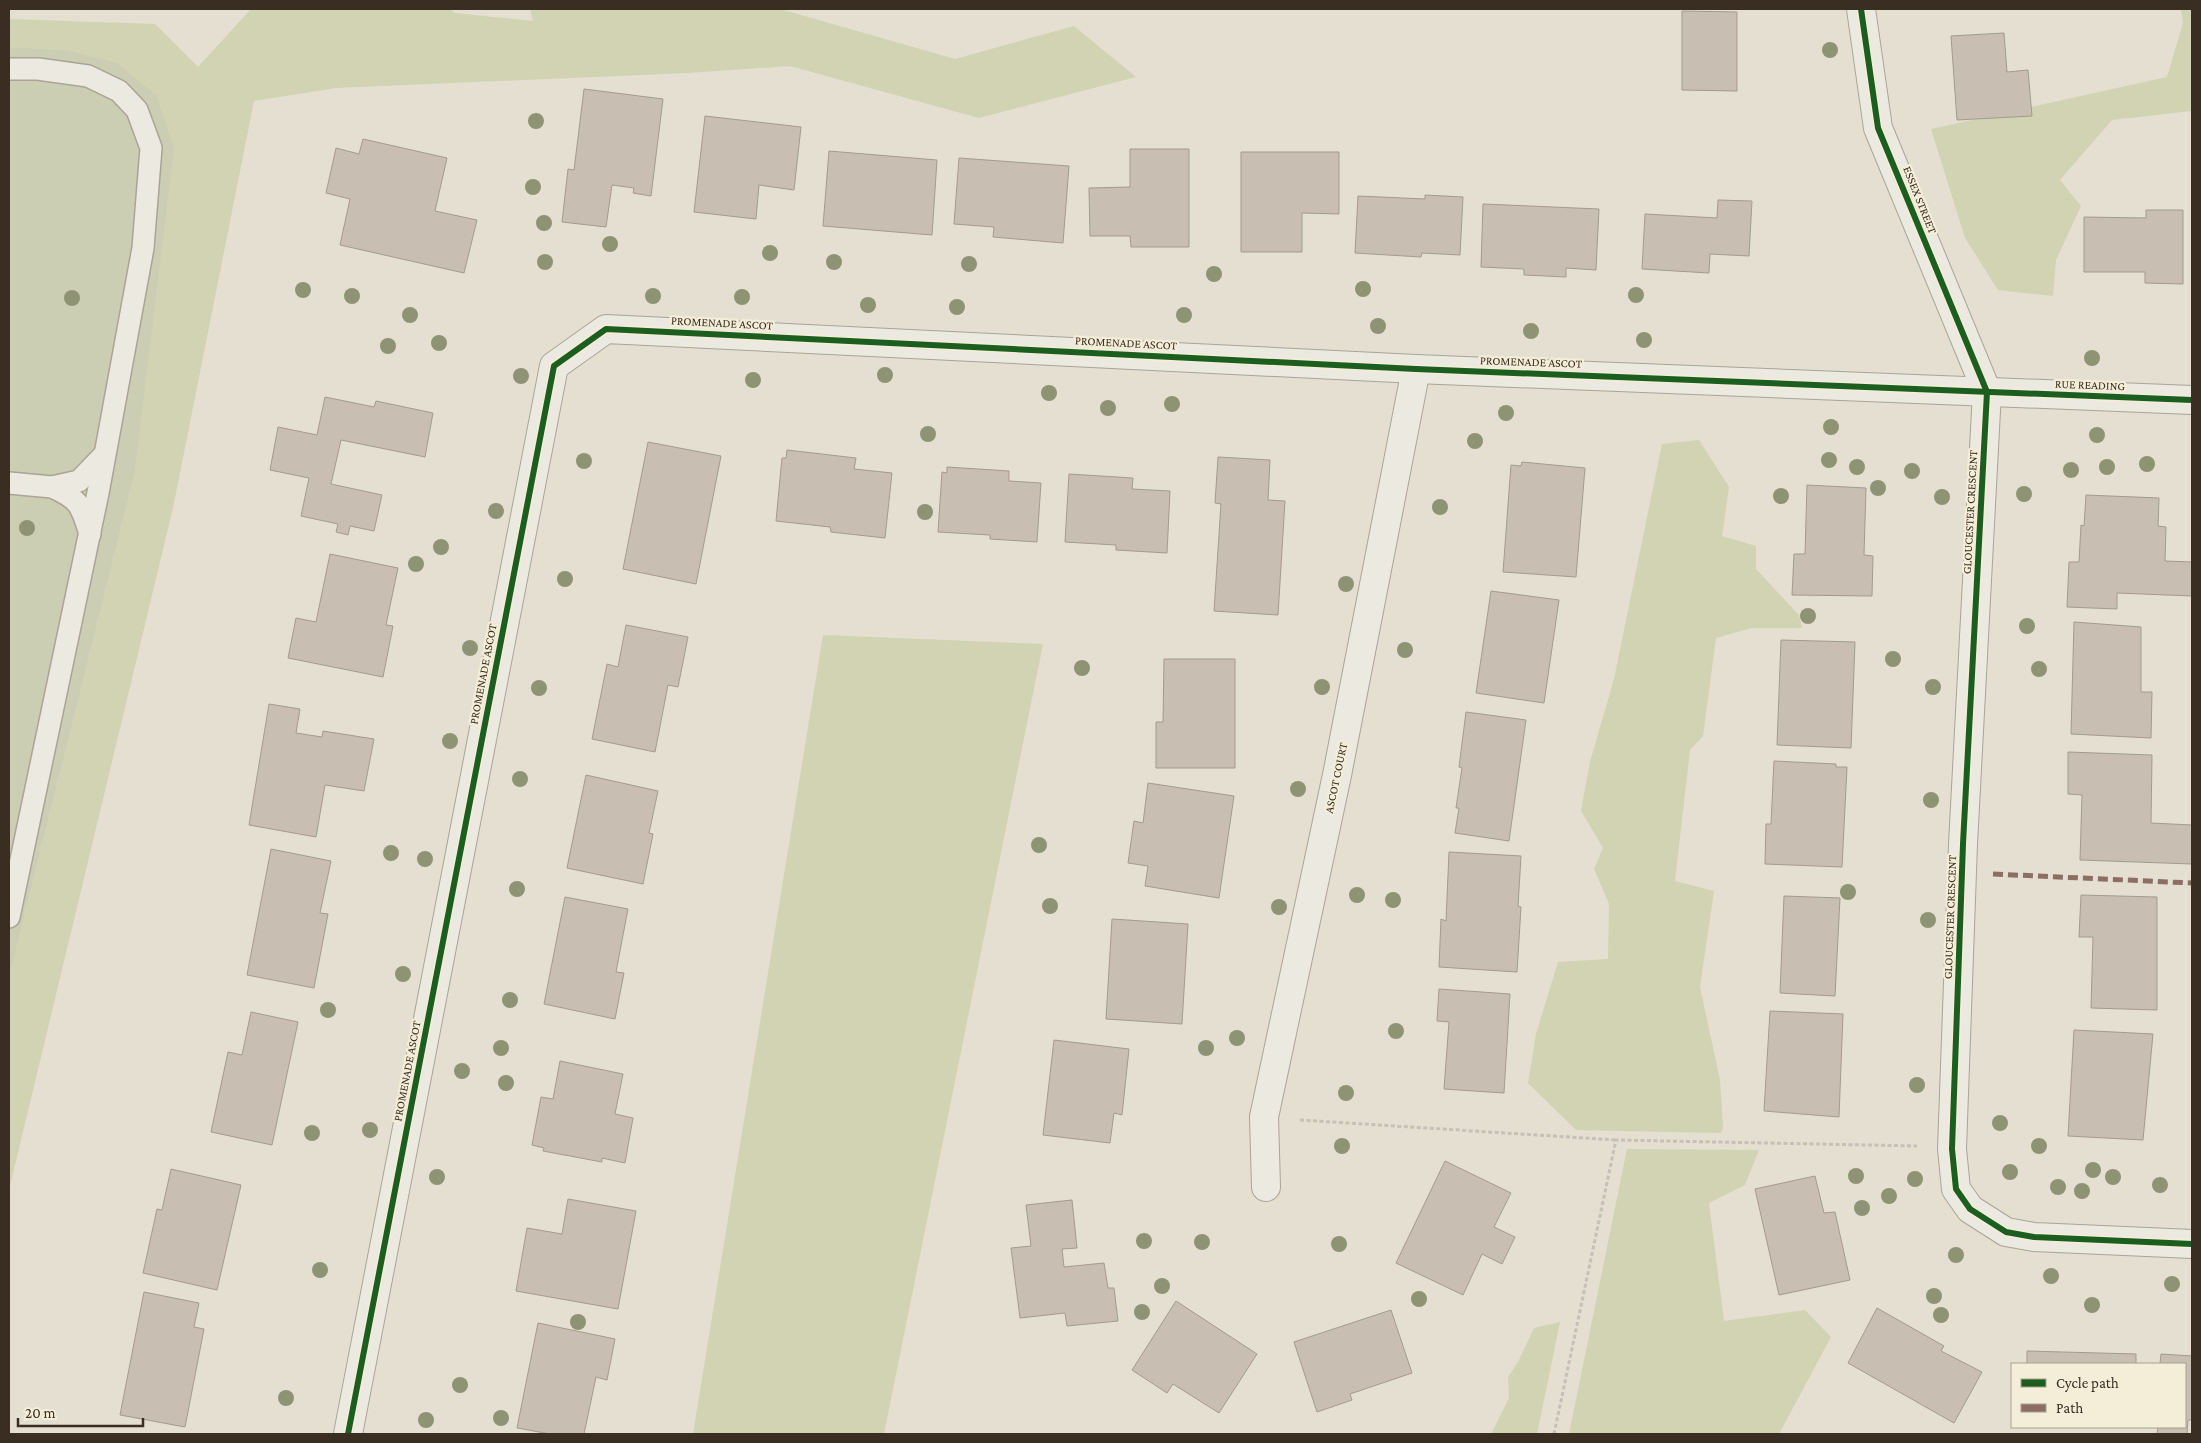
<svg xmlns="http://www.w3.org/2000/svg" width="2201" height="1443" font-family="'Crimson Pro',serif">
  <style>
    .green { fill: #d1d3b3 }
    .cemetery { fill: #ccceb3 }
    .building { fill: #c8beb1; stroke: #a49b8f }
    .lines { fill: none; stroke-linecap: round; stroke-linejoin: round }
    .lane-casing { stroke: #aaa498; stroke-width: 24 }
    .street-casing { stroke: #aaa498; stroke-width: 30 }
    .path { stroke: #c5c0b8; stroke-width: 3; stroke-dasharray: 4 2.5; stroke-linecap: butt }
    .lane { stroke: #ece9e1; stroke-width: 21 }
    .street { stroke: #ece9e1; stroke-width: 28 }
    .quiet { stroke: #8d6e63; stroke-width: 5; stroke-dasharray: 10 5; stroke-linecap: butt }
    .cycleway-casing { stroke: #f4edd7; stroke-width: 9 }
    .cycleway { stroke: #1b5e20; stroke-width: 6 }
    .tree { fill: #8e9374 }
    .labels { text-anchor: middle; stroke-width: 4.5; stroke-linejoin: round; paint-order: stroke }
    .street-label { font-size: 12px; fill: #392e21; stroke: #f4edd7 }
  </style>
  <rect width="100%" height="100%" fill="#e4dfd0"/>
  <g class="green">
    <path d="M 251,9 L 450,9 L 455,13 L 533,21 L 530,9 L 780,9 L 955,59 L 1074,26 L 1136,77 L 979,118 L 790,66 L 688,73 L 336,88 L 254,101 L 173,508 L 9,1190 L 9,978 L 134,477 L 65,50 L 9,47 L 9,19 L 155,24 L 198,67 Z"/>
    <path d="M 2181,9 L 2192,9 L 2192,111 L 2112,120 L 2060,180 L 2081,206 L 2056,260 L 2053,296 L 1998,290 L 1965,238 L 1931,129 L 2167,77 L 2183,23 Z"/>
    <path d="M 1699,440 L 1729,487 L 1722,536 L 1756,546 L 1756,569 L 1799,615 L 1802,628 L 1752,628 L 1716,638 L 1703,736 L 1690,750 L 1675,881 L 1714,891 L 1700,987 L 1720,1080 L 1723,1127 L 1721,1133 L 1576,1130 L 1528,1083 L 1536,1034 L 1558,962 L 1608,959 L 1609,904 L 1594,869 L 1603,848 L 1581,811 L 1590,762 L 1614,679 L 1662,444 Z"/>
    <path d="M 823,635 L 1043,644 L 884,1434 L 693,1434 Z"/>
    <path d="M 1627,1149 L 1759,1150 L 1745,1185 L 1709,1203 L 1724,1321 L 1805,1310 L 1831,1337 L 1779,1434 L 1569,1434 Z"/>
    <path d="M 1560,1322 L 1537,1434 L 1491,1434 L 1509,1398 L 1508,1377 L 1518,1362 L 1534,1328 Z"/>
  </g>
  <path class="cemetery" d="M 9,47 L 65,50 L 117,63 L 157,96 L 174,149 L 134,477 L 9,978 Z"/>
  <g class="building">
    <path d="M 1682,11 L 1737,12 L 1737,91 L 1682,90 Z"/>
    <path d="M 2004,33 L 2007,72 L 2028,70 L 2032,116 L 1957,120 L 1951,36 Z"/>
    <path d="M 584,89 L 663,99 L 651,196 L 633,193 L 634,188 L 612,185 L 606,227 L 562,222 L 568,169 L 574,170 Z"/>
    <path d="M 705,116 L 801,127 L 794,190 L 759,185 L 756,219 L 694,212 Z"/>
    <path d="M 363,139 L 447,158 L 435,211 L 477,220 L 464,273 L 340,245 L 350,199 L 326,193 L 336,148 L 359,154 Z"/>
    <path d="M 1130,149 L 1189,149 L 1189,247 L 1131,247 L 1130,236 L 1090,236 L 1089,188 L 1130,187 Z"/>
    <path d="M 829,151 L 937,160 L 932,235 L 823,226 Z"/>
    <path d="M 1241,152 L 1339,152 L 1339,214 L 1302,213 L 1302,252 L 1241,252 Z"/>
    <path d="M 959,158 L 1069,166 L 1063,243 L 993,237 L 994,227 L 954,224 Z"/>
    <path d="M 1425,195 L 1463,197 L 1460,255 L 1422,253 L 1421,257 L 1355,253 L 1358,196 L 1425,199 Z"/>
    <path d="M 1718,200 L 1752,201 L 1749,256 L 1710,254 L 1709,273 L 1642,269 L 1645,214 L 1717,218 Z"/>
    <path d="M 1483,204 L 1599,209 L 1596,270 L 1566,268 L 1566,277 L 1524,275 L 1524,269 L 1481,267 Z"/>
    <path d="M 2146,210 L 2183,210 L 2183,284 L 2145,283 L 2145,272 L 2084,272 L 2084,217 L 2146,218 Z"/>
    <path d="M 325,397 L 374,407 L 376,401 L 433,413 L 425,457 L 341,440 L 331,484 L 382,495 L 374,531 L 350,526 L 348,535 L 336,532 L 338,524 L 301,516 L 309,478 L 270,470 L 278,427 L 317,435 Z"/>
    <path d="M 648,442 L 721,456 L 696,584 L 623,569 Z"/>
    <path d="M 787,450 L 856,458 L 854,469 L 892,473 L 885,538 L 831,532 L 830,527 L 776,521 L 782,458 L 786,458 Z"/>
    <path d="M 1218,457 L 1270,460 L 1268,500 L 1285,501 L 1278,615 L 1214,611 L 1221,504 L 1215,503 Z"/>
    <path d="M 1522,462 L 1585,468 L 1576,577 L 1503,572 L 1511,465 L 1521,466 Z"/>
    <path d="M 947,467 L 1009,471 L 1009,481 L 1041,483 L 1037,542 L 990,539 L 990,535 L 938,532 L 942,472 L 947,473 Z"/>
    <path d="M 1069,474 L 1133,478 L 1132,489 L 1170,491 L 1167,553 L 1116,550 L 1116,545 L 1065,542 Z"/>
    <path d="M 1807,485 L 1866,488 L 1864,555 L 1873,556 L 1872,596 L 1792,595 L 1794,554 L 1805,554 Z"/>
    <path d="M 2086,495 L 2159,498 L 2158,526 L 2166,527 L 2165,561 L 2192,562 L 2192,596 L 2117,593 L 2117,609 L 2067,607 L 2069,562 L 2079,562 L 2081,525 L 2084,526 Z"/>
    <path d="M 330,554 L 398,568 L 386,625 L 393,626 L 383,677 L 288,658 L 296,618 L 316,622 Z"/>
    <path d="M 1491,591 L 1559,600 L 1544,703 L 1476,693 Z"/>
    <path d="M 2074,622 L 2141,627 L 2141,692 L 2152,692 L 2151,738 L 2071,734 Z"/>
    <path d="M 626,625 L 688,637 L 678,687 L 668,685 L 655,752 L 592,739 L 607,664 L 618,667 Z"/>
    <path d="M 1781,640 L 1855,642 L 1851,748 L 1777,745 Z"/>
    <path d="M 1164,659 L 1235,659 L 1235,768 L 1156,768 L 1156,722 L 1163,722 Z"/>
    <path d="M 269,704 L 300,709 L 296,733 L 322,737 L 323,731 L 374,739 L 364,791 L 325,785 L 316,837 L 249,825 Z"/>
    <path d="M 1466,712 L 1526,720 L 1509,841 L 1455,833 L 1459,808 L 1456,808 L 1462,768 L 1459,767 Z"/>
    <path d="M 2068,752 L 2152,755 L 2151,823 L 2192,825 L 2192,864 L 2080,860 L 2082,795 L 2068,794 Z"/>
    <path d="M 1774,761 L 1836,764 L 1836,767 L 1847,767 L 1842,867 L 1765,864 L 1766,824 L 1771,824 Z"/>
    <path d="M 586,775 L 658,791 L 649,833 L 653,834 L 643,884 L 567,868 Z"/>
    <path d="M 1148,783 L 1234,796 L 1219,898 L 1145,886 L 1148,866 L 1128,863 L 1134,821 L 1143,823 Z"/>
    <path d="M 271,849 L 331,861 L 320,913 L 328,914 L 314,988 L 247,975 Z"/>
    <path d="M 1449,852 L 1521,856 L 1518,906 L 1521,907 L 1517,972 L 1439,967 L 1441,919 L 1446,921 Z"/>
    <path d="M 2081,895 L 2157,897 L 2157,1010 L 2091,1008 L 2093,937 L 2079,937 Z"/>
    <path d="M 1784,896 L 1840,898 L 1835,996 L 1780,993 Z"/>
    <path d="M 565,897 L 628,909 L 616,972 L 624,973 L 615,1019 L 544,1004 Z"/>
    <path d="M 1112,919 L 1188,924 L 1182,1024 L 1106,1019 Z"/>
    <path d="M 1439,989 L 1510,994 L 1504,1093 L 1444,1089 L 1449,1022 L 1437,1021 Z"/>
    <path d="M 1770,1011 L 1843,1014 L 1839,1117 L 1764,1111 Z"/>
    <path d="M 251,1012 L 298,1022 L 272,1145 L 211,1132 L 228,1052 L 242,1055 Z"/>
    <path d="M 2074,1030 L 2153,1034 L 2143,1140 L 2068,1136 Z"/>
    <path d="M 1054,1040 L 1129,1049 L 1122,1115 L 1114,1113 L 1110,1143 L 1043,1135 Z"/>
    <path d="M 560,1061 L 623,1074 L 615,1114 L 633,1118 L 625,1163 L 602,1158 L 602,1162 L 543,1151 L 544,1148 L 532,1145 L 541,1097 L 553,1099 Z"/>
    <path d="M 1445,1161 L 1511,1193 L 1494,1227 L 1515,1237 L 1502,1264 L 1482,1254 L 1463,1295 L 1396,1263 Z"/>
    <path d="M 171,1169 L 241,1185 L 217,1290 L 143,1273 L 157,1209 L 162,1210 Z"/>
    <path d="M 1815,1176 L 1824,1213 L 1835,1212 L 1850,1280 L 1779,1295 L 1755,1189 Z"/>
    <path d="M 568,1199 L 636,1211 L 618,1309 L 516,1291 L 527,1228 L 562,1234 Z"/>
    <path d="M 1072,1200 L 1077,1248 L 1062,1249 L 1064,1267 L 1104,1263 L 1108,1288 L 1114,1288 L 1118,1321 L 1067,1326 L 1065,1313 L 1020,1318 L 1011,1248 L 1031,1246 L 1026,1205 Z"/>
    <path d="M 144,1292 L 199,1303 L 194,1327 L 204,1329 L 185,1427 L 120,1415 Z"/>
    <path d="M 1176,1301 L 1257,1354 L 1219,1413 L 1173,1384 L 1167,1393 L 1132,1370 Z"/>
    <path d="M 1877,1308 L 1944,1346 L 1941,1351 L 1982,1372 L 1954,1423 L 1848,1363 Z"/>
    <path d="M 1391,1310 L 1412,1373 L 1350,1394 L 1352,1400 L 1317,1412 L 1294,1342 Z"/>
    <path d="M 538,1323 L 615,1339 L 607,1380 L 596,1377 L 584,1434 L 550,1434 L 517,1428 Z"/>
    <path d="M 2027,1351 L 2136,1354 L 2136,1364 L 2027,1364 Z"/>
    <path d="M 2161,1354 L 2192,1356 L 2192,1420 L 2188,1420 L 2187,1434 L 2157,1434 L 2158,1427 L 2185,1427 L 2185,1364 L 2160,1364 Z"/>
  </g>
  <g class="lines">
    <g class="lane-casing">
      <g id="lane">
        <path d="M 9,69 L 38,69 L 88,76 L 119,91 L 137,110 L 151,148 L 143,248 L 98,493 L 9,917"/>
        <path d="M 9,483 L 52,487 L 79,481 L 104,455"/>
        <path d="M 52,487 C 81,500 81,506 90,534"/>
      </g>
    </g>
    <g class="street-casing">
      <g id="street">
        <path d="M 1861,9 L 1878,128 L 1987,392 L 1963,844 L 1952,1149 L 1956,1189 L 1970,1209 L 2006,1232 L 2034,1237 L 2192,1244"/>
        <path d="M 1266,1187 L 1264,1117 L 1337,775 L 1416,369"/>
        <path d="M 348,1434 L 554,366 L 606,329 L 1416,369 L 2192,400"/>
      </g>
    </g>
    <g class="path">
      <path d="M 1300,1120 L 1616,1140"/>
      <path d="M 1554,1434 L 1616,1140 L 1917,1146"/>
    </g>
    <use href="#lane" class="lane"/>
    <use href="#street" class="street"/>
    <path class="quiet" d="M 1993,874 L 2192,883"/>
    <g class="cycleway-casing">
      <g id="cycleway">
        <path d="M 1861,9 L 1878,128 L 1987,392 L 1963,844 L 1952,1149 L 1956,1189 L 1970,1209 L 2006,1232 L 2034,1237 L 2192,1244"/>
        <path d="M 348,1434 L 554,366 L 606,329 L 1416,369 L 2192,400"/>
      </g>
    </g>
    <use href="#cycleway" class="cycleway"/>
  </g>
  <g class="tree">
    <circle cx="1830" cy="50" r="8"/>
    <circle cx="536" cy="121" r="8"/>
    <circle cx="533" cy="187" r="8"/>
    <circle cx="544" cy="223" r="8"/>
    <circle cx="610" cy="244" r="8"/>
    <circle cx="770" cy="253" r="8"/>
    <circle cx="545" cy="262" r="8"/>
    <circle cx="834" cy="262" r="8"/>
    <circle cx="969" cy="264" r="8"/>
    <circle cx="1214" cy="274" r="8"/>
    <circle cx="1363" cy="289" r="8"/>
    <circle cx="303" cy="290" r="8"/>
    <circle cx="1636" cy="295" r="8"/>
    <circle cx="352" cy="296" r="8"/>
    <circle cx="653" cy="296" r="8"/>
    <circle cx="742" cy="297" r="8"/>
    <circle cx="72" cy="298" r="8"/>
    <circle cx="868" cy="305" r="8"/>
    <circle cx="957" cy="307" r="8"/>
    <circle cx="410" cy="315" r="8"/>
    <circle cx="1184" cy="315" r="8"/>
    <circle cx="1378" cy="326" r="8"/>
    <circle cx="1531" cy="331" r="8"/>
    <circle cx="1644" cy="340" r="8"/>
    <circle cx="439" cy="343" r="8"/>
    <circle cx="388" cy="346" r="8"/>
    <circle cx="2092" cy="358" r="8"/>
    <circle cx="885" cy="375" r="8"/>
    <circle cx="521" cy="376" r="8"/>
    <circle cx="753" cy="380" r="8"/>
    <circle cx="1049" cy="393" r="8"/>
    <circle cx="1172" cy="404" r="8"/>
    <circle cx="1108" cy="408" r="8"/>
    <circle cx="1506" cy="413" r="8"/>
    <circle cx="1831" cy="427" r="8"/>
    <circle cx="928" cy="434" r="8"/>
    <circle cx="2097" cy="435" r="8"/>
    <circle cx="1475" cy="441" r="8"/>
    <circle cx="1829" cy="460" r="8"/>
    <circle cx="584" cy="461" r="8"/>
    <circle cx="2147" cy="464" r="8"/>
    <circle cx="1857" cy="467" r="8"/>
    <circle cx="2107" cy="467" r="8"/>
    <circle cx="2071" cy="470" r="8"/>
    <circle cx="1912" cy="471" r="8"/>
    <circle cx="1878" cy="488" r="8"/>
    <circle cx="2024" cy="494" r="8"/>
    <circle cx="1781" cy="496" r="8"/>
    <circle cx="1942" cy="497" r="8"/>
    <circle cx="1440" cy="507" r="8"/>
    <circle cx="496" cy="511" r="8"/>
    <circle cx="925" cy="512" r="8"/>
    <circle cx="27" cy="528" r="8"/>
    <circle cx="441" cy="547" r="8"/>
    <circle cx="416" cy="564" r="8"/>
    <circle cx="565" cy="579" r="8"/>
    <circle cx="1346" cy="584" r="8"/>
    <circle cx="1808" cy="616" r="8"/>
    <circle cx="2027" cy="626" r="8"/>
    <circle cx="470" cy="648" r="8"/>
    <circle cx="1405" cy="650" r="8"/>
    <circle cx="1893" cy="659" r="8"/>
    <circle cx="1082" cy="668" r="8"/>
    <circle cx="2039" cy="669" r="8"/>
    <circle cx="1322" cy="687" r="8"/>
    <circle cx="1933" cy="687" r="8"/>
    <circle cx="539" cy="688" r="8"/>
    <circle cx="450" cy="741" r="8"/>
    <circle cx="520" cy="779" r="8"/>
    <circle cx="1298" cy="789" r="8"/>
    <circle cx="1931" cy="800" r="8"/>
    <circle cx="1039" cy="845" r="8"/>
    <circle cx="391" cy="853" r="8"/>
    <circle cx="425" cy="859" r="8"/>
    <circle cx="517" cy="889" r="8"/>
    <circle cx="1848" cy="892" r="8"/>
    <circle cx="1357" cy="895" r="8"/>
    <circle cx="1393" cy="900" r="8"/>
    <circle cx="1050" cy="906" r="8"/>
    <circle cx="1279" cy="907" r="8"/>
    <circle cx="1928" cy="920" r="8"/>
    <circle cx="403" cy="974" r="8"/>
    <circle cx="510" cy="1000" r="8"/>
    <circle cx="328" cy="1010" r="8"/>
    <circle cx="1396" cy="1031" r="8"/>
    <circle cx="1237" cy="1038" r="8"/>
    <circle cx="501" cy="1048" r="8"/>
    <circle cx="1206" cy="1048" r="8"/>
    <circle cx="462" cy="1071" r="8"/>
    <circle cx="506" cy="1083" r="8"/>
    <circle cx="1917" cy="1085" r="8"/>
    <circle cx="1346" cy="1093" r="8"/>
    <circle cx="2000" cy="1123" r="8"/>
    <circle cx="370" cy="1130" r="8"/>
    <circle cx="312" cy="1133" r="8"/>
    <circle cx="1342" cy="1146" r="8"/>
    <circle cx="2039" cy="1146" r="8"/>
    <circle cx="2093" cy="1170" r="8"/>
    <circle cx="2010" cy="1172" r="8"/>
    <circle cx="1856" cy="1176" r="8"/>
    <circle cx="437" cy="1177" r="8"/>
    <circle cx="2113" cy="1177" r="8"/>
    <circle cx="1915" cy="1179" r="8"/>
    <circle cx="2160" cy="1185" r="8"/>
    <circle cx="2058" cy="1187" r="8"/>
    <circle cx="2082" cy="1191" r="8"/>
    <circle cx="1889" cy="1196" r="8"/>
    <circle cx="1862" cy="1208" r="8"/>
    <circle cx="1144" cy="1241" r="8"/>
    <circle cx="1202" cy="1242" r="8"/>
    <circle cx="1339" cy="1244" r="8"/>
    <circle cx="1956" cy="1255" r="8"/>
    <circle cx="320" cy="1270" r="8"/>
    <circle cx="2051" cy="1276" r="8"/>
    <circle cx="2172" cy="1284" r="8"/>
    <circle cx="1162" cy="1286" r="8"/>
    <circle cx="1934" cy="1296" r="8"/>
    <circle cx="1419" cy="1299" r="8"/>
    <circle cx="2092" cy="1305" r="8"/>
    <circle cx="1142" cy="1312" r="8"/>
    <circle cx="1941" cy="1315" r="8"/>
    <circle cx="578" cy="1322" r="8"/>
    <circle cx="460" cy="1385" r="8"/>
    <circle cx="286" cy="1398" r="8"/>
    <circle cx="501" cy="1418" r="8"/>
    <circle cx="426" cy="1420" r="8"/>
  </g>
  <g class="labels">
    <g class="street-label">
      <text transform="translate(1920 200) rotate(68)" y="4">ESSEX STREET</text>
      <text transform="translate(722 323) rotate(3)" y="4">PROMENADE ASCOT</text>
      <text transform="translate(1126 343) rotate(3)" y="4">PROMENADE ASCOT</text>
      <text transform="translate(1531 362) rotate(2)" y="4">PROMENADE ASCOT</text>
      <text transform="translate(2090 385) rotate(2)" y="4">RUE READING</text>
      <text transform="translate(1970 512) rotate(-87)" y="4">GLOUCESTER CRESCENT</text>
      <text transform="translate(483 674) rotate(-79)" y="4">PROMENADE ASCOT</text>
      <text transform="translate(1336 778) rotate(-78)" y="4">ASCOT COURT</text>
      <text transform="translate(1950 917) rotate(-88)" y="4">GLOUCESTER CRESCENT</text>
      <text transform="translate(407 1071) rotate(-79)" y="4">PROMENADE ASCOT</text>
    </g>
  </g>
  <rect width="2201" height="1443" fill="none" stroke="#392e21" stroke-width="20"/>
  <rect x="2011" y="1363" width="175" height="65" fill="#f4edd7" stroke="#a9a18e"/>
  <rect x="2021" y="1379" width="25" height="8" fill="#1b5e20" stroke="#a9a18e"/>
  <text x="2056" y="1388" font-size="15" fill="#392e21">Cycle path</text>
  <rect x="2021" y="1404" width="25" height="8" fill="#8d6e63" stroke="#a9a18e"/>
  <text x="2056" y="1413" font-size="15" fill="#392e21">Path</text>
  <path d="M18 1418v8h125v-8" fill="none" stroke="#392e21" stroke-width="2.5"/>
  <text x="25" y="1418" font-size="15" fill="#392e21" stroke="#f4edd7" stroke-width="4" paint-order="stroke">20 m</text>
</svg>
